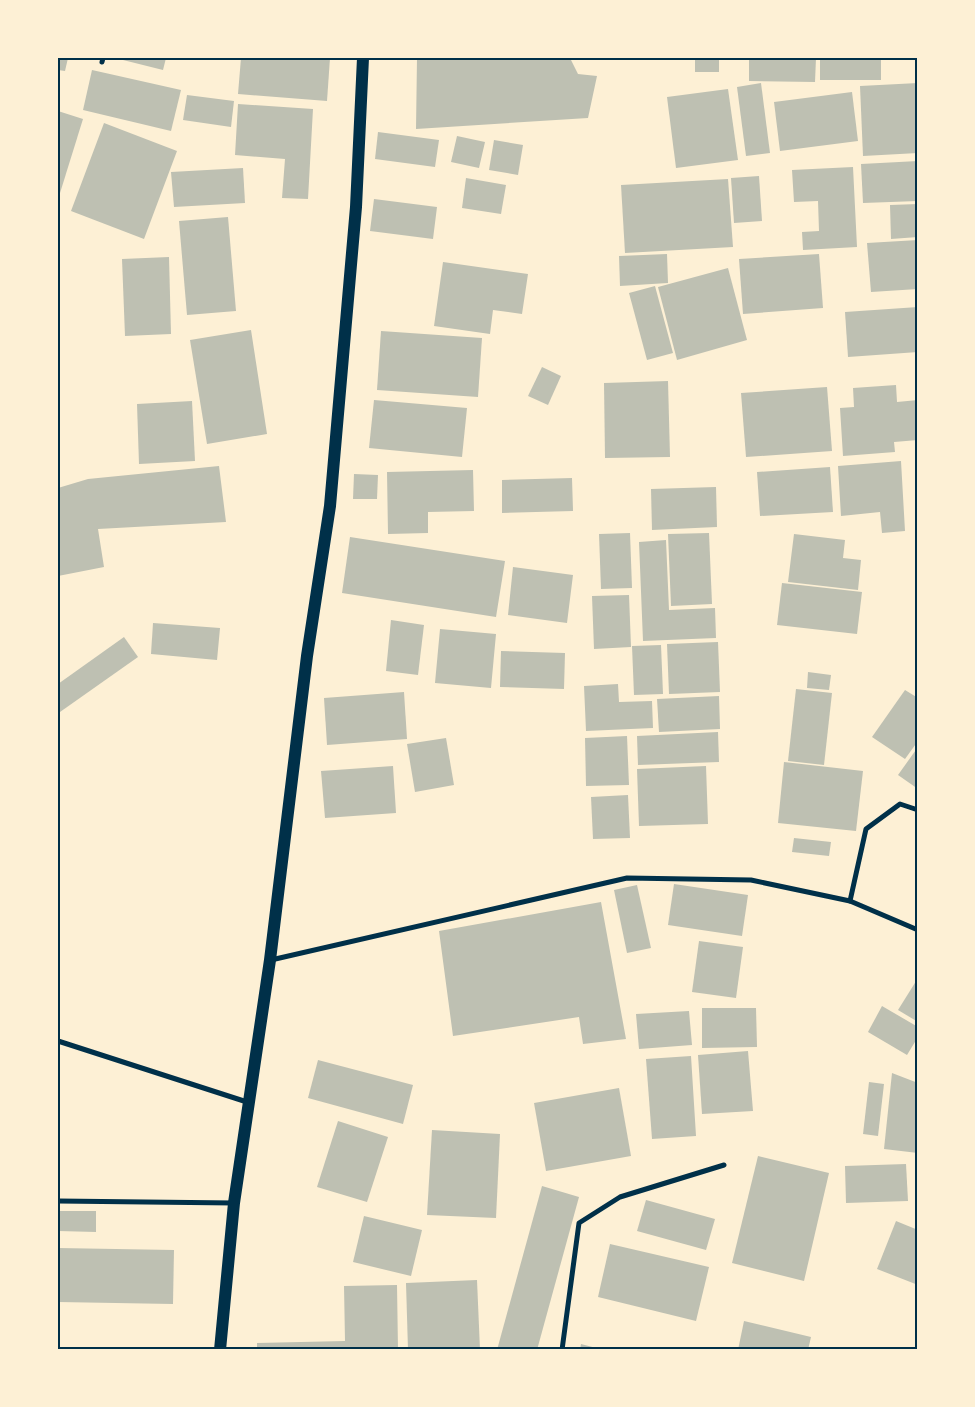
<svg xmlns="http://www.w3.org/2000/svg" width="975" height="1407" font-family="Karla,sans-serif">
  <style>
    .building { fill: #bec0b2 }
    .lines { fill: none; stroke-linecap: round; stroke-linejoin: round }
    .minor { stroke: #003049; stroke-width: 5 }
    .primary { stroke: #003049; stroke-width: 12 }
    .neatline { fill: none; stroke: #003049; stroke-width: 2 }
  </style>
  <rect width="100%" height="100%" fill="#fdf0d5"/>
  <g class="building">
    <path d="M 58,58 L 68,58 L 65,71 L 58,70 Z"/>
    <path d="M 115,58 L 166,58 L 163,70 Z"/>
    <path d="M 241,58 L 330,58 L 327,101 L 238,94 Z"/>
    <path d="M 417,58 L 570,58 L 578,74 L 597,76 L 588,118 L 416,129 Z"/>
    <rect x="695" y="58" width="24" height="14"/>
    <path d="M 749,58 L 816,58 L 815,82 L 749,81 Z"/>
    <rect x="820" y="58" width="61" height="22"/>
    <path d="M 92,70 L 181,90 L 171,131 L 83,110 Z"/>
    <path d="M 761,83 L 770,153 L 746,156 L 737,87 Z"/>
    <path d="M 918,83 L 918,153 L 863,156 L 860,86 Z"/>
    <path d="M 728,89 L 738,160 L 676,168 L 667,97 Z"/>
    <path d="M 852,92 L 858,141 L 780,151 L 774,102 Z"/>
    <path d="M 187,95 L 234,101 L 231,127 L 183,120 Z"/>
    <path d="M 238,104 L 313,109 L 308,199 L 282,198 L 285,159 L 235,155 Z"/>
    <path d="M 58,111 L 83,119 L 60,193 L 58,192 Z"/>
    <path d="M 104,123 L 177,151 L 144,239 L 71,211 Z"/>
    <path d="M 378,132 L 439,140 L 435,167 L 375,159 Z"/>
    <path d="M 457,136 L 485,142 L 479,168 L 451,162 Z"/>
    <path d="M 494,140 L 523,145 L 518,175 L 489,170 Z"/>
    <path d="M 918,161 L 918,201 L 863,203 L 861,164 Z"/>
    <path d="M 853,167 L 857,247 L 803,250 L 802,232 L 819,231 L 818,201 L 794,202 L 792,170 Z"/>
    <path d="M 243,168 L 245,203 L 174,207 L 171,172 Z"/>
    <path d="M 759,176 L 762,221 L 734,223 L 731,178 Z"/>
    <path d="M 466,178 L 506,185 L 501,214 L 462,208 Z"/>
    <path d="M 728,179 L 733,247 L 625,253 L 621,185 Z"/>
    <path d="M 374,199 L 437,207 L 433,239 L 370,231 Z"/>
    <path d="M 918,204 L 918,237 L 891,239 L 890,205 Z"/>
    <path d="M 228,217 L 236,311 L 187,315 L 179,221 Z"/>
    <path d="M 918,240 L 918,289 L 871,292 L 867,243 Z"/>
    <path d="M 667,254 L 668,283 L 620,286 L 619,256 Z"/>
    <path d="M 819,254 L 823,308 L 743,314 L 739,259 Z"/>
    <path d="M 169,257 L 171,334 L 125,336 L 122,259 Z"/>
    <path d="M 443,262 L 528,274 L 522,314 L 493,310 L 490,334 L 434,326 Z"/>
    <path d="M 728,268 L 747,340 L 677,360 L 658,287 Z"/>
    <path d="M 655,286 L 673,353 L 647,360 L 629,293 Z"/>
    <path d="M 918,307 L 918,352 L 848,357 L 845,312 Z"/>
    <path d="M 251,330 L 267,434 L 207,444 L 190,340 Z"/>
    <path d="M 381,331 L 482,338 L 478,397 L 377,390 Z"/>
    <path d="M 542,367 L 561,376 L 548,405 L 528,396 Z"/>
    <path d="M 668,381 L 670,457 L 605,458 L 604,383 Z"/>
    <path d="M 896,385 L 897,402 L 918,400 L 918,440 L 894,442 L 895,452 L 843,456 L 840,408 L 854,407 L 853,388 Z"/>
    <path d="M 827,387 L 832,451 L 746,457 L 741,393 Z"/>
    <path d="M 374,400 L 467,408 L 462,457 L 369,448 Z"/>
    <path d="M 192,401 L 195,461 L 139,464 L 137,404 Z"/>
    <path d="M 901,461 L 905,531 L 882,533 L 880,512 L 841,516 L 838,466 Z"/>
    <path d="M 219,466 L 226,522 L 98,529 L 104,567 L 58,576 L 58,488 L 88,479 Z"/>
    <path d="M 830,467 L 833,512 L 760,516 L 757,472 Z"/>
    <path d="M 473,470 L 474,511 L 428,512 L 428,533 L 388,534 L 387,472 Z"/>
    <path d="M 354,474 L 378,475 L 377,499 L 353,499 Z"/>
    <path d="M 572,478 L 573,511 L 502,513 L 502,480 Z"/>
    <path d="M 716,487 L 717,527 L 652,530 L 651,489 Z"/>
    <path d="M 630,533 L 632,588 L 601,589 L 599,534 Z"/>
    <path d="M 709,533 L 712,604 L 671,606 L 668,534 Z"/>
    <path d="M 794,534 L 845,540 L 843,558 L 861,560 L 858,590 L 788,582 Z"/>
    <path d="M 350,537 L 505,561 L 496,617 L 342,593 Z"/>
    <path d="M 666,540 L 669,610 L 715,608 L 716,638 L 643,641 L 639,542 Z"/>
    <path d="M 513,567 L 573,575 L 567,623 L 508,615 Z"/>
    <path d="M 782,583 L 862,592 L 857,634 L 777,625 Z"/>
    <path d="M 629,595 L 631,647 L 594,649 L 592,596 Z"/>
    <path d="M 391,620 L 424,625 L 418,675 L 386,671 Z"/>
    <path d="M 153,623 L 220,628 L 217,660 L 151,654 Z"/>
    <path d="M 440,629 L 496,634 L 491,688 L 435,683 Z"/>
    <path d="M 124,637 L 138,657 L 60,712 L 58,708 L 58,684 Z"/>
    <path d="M 718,642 L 720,692 L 669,694 L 667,644 Z"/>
    <path d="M 661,645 L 663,694 L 634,695 L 632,646 Z"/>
    <path d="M 501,651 L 565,653 L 564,689 L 500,687 Z"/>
    <path d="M 808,672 L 831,675 L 829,690 L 807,688 Z"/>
    <path d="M 618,684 L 619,702 L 652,701 L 653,728 L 586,731 L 584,686 Z"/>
    <path d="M 796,689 L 832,693 L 824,765 L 788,761 Z"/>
    <path d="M 905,690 L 918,698 L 918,741 L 905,759 L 872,737 Z"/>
    <path d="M 404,692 L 407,739 L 327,745 L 324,698 Z"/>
    <path d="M 719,696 L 720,729 L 659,732 L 657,699 Z"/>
    <path d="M 718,732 L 719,762 L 638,765 L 637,736 Z"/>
    <path d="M 627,736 L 629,785 L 586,786 L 585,738 Z"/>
    <path d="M 446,738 L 454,785 L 415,792 L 407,744 Z"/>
    <path d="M 918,747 L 918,789 L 898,775 Z"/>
    <path d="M 784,762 L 863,771 L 856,831 L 778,823 Z"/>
    <path d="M 393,766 L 396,813 L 325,818 L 321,771 Z"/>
    <path d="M 706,766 L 708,824 L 639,826 L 637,769 Z"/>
    <path d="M 628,795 L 630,838 L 593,839 L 591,797 Z"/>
    <path d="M 794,838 L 831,842 L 829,856 L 792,852 Z"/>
    <path d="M 674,884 L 748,895 L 742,936 L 668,925 Z"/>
    <path d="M 637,885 L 651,948 L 627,953 L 614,890 Z"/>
    <path d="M 601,902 L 626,1039 L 583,1044 L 579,1017 L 453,1036 L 439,931 Z"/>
    <path d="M 699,941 L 743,947 L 736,998 L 692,992 Z"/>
    <path d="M 918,978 L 918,1022 L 898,1010 Z"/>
    <path d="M 882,1006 L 918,1027 L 918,1037 L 907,1055 L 868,1032 Z"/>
    <path d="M 702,1008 L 756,1008 L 757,1047 L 702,1048 Z"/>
    <path d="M 689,1011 L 692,1045 L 639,1049 L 636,1014 Z"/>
    <path d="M 748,1051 L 753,1111 L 702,1114 L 698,1055 Z"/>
    <path d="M 691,1056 L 696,1136 L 652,1139 L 646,1059 Z"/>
    <path d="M 318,1060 L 413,1085 L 403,1124 L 308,1098 Z"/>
    <path d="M 892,1073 L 918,1083 L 918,1153 L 884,1149 Z"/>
    <path d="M 869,1082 L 884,1084 L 878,1136 L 863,1134 Z"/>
    <path d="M 619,1088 L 631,1156 L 546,1171 L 534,1103 Z"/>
    <path d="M 338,1121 L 388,1137 L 367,1202 L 317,1187 Z"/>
    <path d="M 432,1130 L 500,1134 L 496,1218 L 427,1215 Z"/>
    <path d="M 758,1156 L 829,1173 L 804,1281 L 732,1263 Z"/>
    <path d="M 906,1164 L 908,1201 L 846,1203 L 845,1166 Z"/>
    <path d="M 542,1186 L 579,1197 L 537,1350 L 497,1350 Z"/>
    <path d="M 646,1200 L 715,1219 L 706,1250 L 637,1231 Z"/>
    <path d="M 58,1211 L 96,1211 L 96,1232 L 58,1231 Z"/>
    <path d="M 364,1216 L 422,1230 L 411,1276 L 353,1262 Z"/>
    <path d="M 896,1221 L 918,1230 L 918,1285 L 877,1269 Z"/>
    <path d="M 610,1244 L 709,1267 L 696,1321 L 598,1297 Z"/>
    <path d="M 58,1248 L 174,1250 L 173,1304 L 58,1302 Z"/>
    <path d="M 477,1280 L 480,1350 L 408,1350 L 406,1283 Z"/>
    <path d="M 397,1285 L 398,1350 L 257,1350 L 257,1343 L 345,1341 L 344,1286 Z"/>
    <path d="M 744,1321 L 811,1337 L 808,1350 L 738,1350 Z"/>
    <path d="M 581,1344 L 600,1349 L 600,1350 L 580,1350 Z"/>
  </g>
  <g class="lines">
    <g class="minor">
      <path d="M 102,62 L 103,58"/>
      <path d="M 850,901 L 866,829 L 900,804 L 918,810"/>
      <path d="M 271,960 L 627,878 L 751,880 L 850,901 L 918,930"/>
      <path d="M 58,1041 L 247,1102"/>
      <path d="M 58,1201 L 234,1203"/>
      <path d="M 562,1350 L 579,1223 L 620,1197 L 724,1165"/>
    </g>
    <path class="primary" d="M 220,1350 L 234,1203 L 270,960 L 307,656 L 330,506 L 356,207 L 363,58"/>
  </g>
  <rect width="975" height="1407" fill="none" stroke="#fdf0d5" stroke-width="118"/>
  <rect x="59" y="59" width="857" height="1289" class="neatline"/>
</svg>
